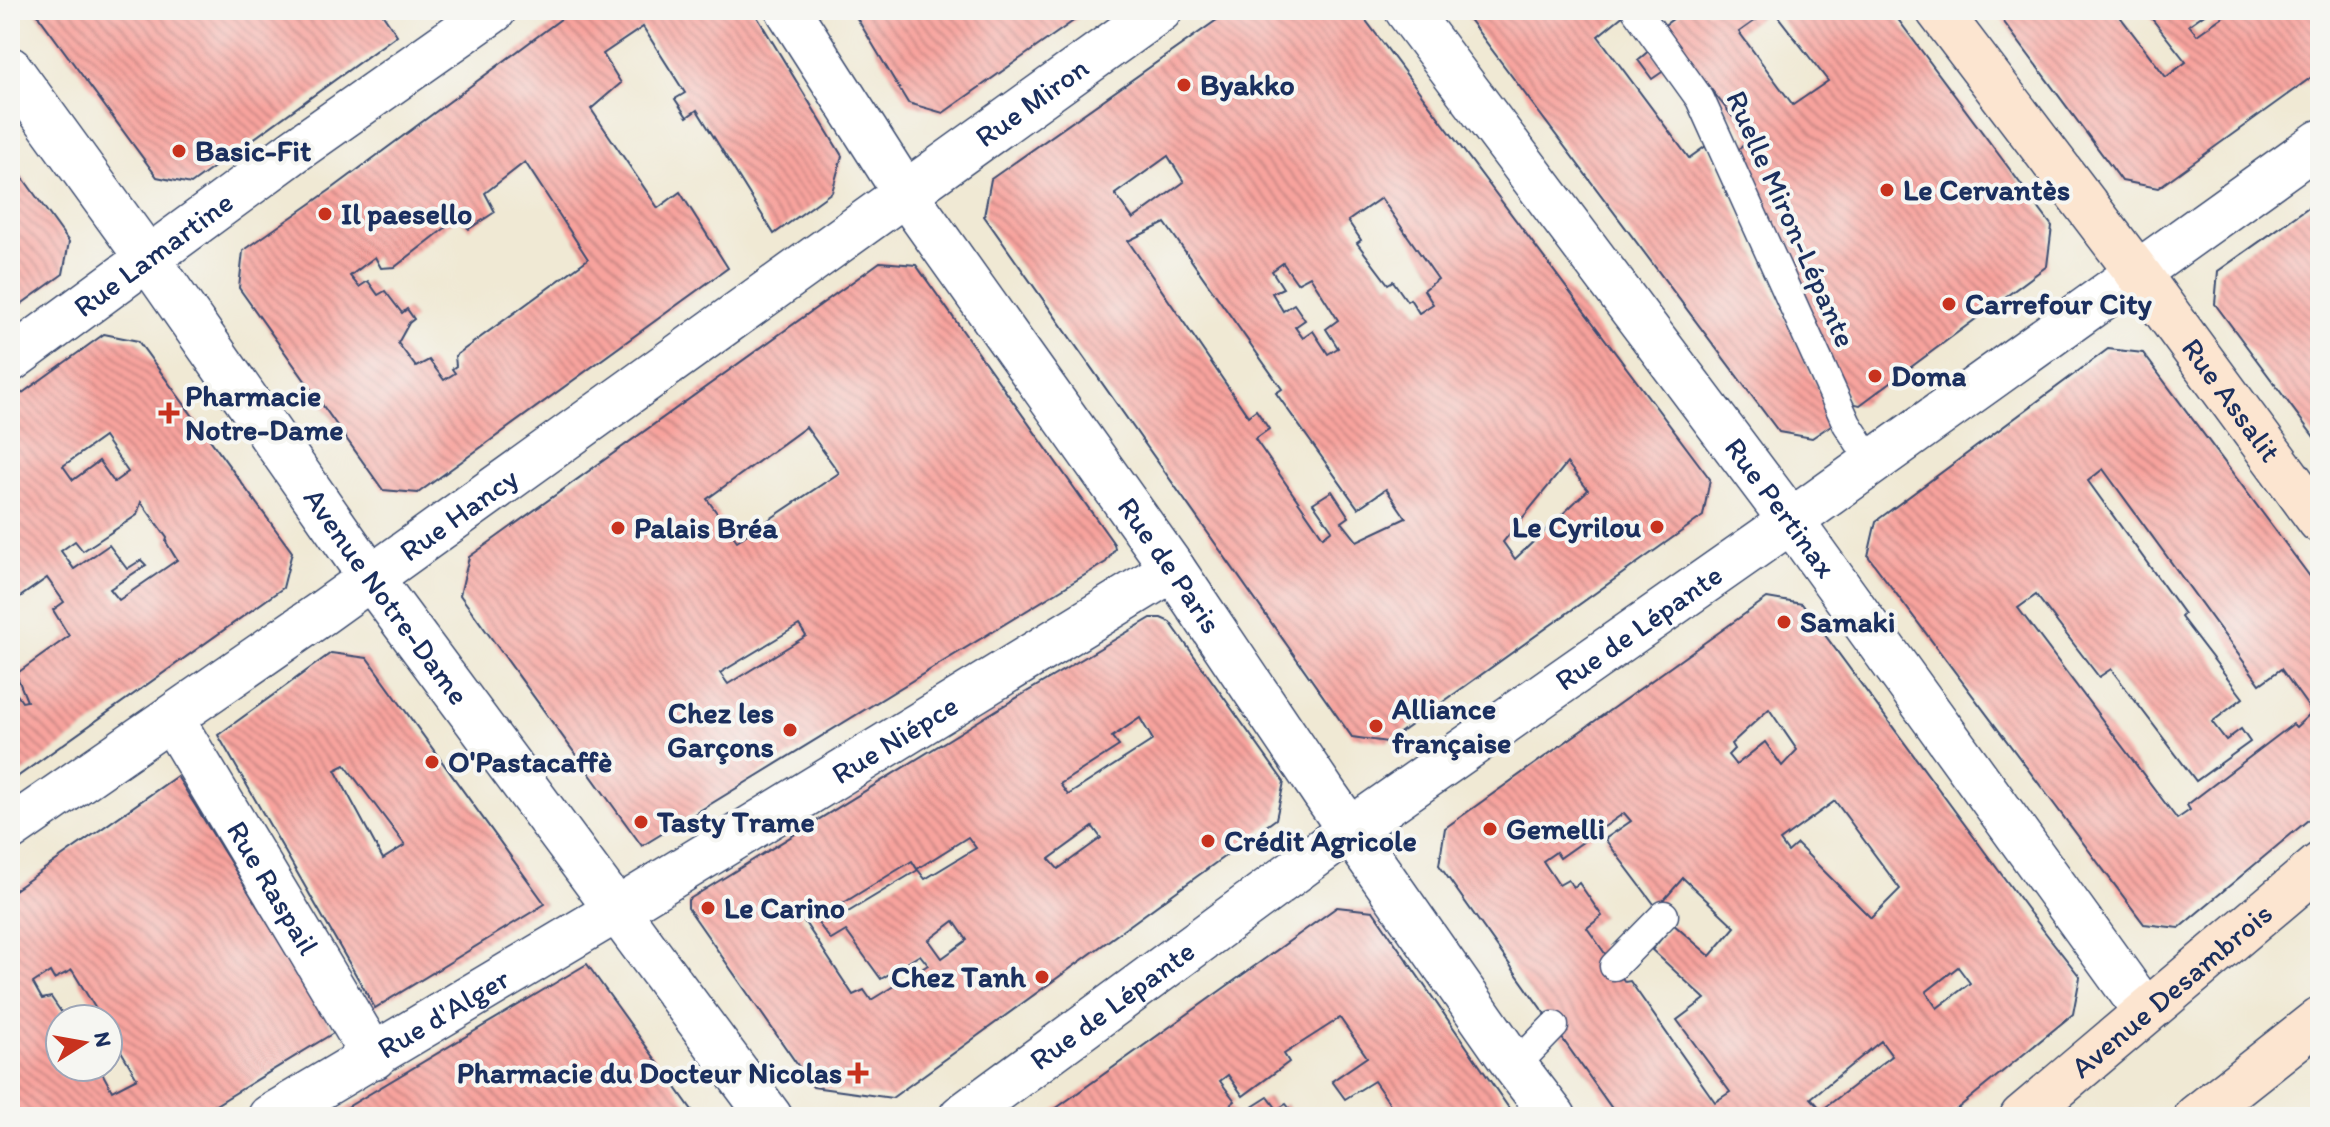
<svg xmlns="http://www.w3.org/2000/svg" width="2330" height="1127" font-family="Itim,sans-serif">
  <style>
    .building { fill: url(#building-back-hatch); fill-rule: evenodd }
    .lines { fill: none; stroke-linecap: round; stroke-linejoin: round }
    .lane-casing { stroke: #3b4b70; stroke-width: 31 }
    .street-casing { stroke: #3b4b70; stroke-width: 47 }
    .secondary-casing { stroke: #3b4b70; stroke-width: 47 }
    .lane { stroke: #fff; stroke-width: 28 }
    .street { stroke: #fff; stroke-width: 44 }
    .secondary { stroke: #fce5d0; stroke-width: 44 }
    .poi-dot { fill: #c8321e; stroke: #f6f6f2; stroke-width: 3 }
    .labels { text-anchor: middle; stroke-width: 8; stroke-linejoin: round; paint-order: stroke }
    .poi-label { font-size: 30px; font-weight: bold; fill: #1b2f5e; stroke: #f6f6f2; text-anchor: start }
    .street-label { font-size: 30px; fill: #1b2f5e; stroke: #f6f6f2 }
  </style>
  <defs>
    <pattern id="building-back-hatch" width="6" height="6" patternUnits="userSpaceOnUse" patternTransform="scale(2)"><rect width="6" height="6" fill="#f8a39d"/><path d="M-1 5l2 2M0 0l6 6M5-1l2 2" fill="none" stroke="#c88583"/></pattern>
  </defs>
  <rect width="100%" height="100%" fill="#f6f6f2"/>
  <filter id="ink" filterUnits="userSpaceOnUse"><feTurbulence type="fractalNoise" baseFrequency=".0125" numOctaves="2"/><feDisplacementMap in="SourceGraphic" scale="16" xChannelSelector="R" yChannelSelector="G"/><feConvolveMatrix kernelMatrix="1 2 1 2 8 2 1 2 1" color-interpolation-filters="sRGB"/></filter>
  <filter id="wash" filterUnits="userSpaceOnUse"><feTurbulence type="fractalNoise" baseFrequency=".006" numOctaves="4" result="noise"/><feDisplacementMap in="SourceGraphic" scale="32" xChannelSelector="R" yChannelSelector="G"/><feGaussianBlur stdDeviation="1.8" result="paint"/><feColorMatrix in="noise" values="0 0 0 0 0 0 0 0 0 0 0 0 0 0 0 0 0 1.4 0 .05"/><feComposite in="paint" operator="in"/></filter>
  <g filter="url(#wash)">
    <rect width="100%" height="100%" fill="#f0e9d4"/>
    <g id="blocks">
      <g class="building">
        <path d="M 34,10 L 380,10 L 397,35 L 191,184 L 157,177 Z"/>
        <path d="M 573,10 L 753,10 L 842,156 L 832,192 L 774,234 L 697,110 L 687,117 L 675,99 L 685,93 L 643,27 L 603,54 L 621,83 L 591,109 L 658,208 L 680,192 L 728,268 L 418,493 L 383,490 L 239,288 L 243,251 L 333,188 ZM 525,162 L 588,259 L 455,356 L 456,366 L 452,369 L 455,373 L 444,380 L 429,360 L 416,367 L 398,343 L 409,323 L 414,319 L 407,309 L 402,313 L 385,291 L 378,295 L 368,281 L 359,287 L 350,276 L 375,257 L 381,268 L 395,267 L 458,218 L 469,229 L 495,212 L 485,193 Z"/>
        <path d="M 852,10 L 1089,10 L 943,113 L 908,103 Z"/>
        <path d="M 1231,10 L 1358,10 L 1710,479 L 1703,516 L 1387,742 L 1352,737 L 984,216 L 991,179 ZM 1168,156 L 1184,182 L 1133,219 L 1115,194 ZM 1381,198 L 1438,279 L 1424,290 L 1433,304 L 1419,313 L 1410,299 L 1407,301 L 1393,281 L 1388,284 L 1357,243 L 1361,240 L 1348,221 ZM 1165,223 L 1282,389 L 1276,393 L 1358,508 L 1386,489 L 1406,518 L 1357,541 L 1342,522 L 1349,517 L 1332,491 L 1313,503 L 1332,530 L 1323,537 L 1255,439 L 1269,429 L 1256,410 L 1248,416 L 1128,241 ZM 1283,263 L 1297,283 L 1310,276 L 1338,320 L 1326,329 L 1338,348 L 1328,354 L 1313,331 L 1303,338 L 1295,327 L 1305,320 L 1294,304 L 1283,311 L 1272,293 L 1283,288 L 1272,271 ZM 1567,463 L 1588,490 L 1515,559 L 1503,542 Z"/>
        <path d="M 1462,10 L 1621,10 L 1625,14 L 1598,36 L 1689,158 L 1706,146 L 1834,423 L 1812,438 L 1779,432 Z"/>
        <path d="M 1679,10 L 1770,10 L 1739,32 L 1793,105 L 1828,81 L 1773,10 L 1891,10 L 2052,226 L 2047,266 L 1860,405 L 1851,403 L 1733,155 L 1750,139 L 1662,27 L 1681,13 Z"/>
        <path d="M 1995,10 L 2115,10 L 2166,77 L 2186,62 L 2145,10 L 2210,10 L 2189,25 L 2197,35 L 2232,10 L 2320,10 L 2320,71 L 2158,188 L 2122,181 Z"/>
        <path d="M 1651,49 L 1665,70 L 1652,79 L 1638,60 Z"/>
        <path d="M 10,160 L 69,242 L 63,274 L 10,312 Z"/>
        <path d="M 2320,199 L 2320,445 L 2215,304 L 2218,271 Z"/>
        <path d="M 880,262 L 916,265 L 1114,544 L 1115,549 L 1106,562 L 642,846 L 460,595 L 469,557 ZM 806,427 L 839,473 L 737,541 L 707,499 ZM 799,625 L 806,636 L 728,684 L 720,673 Z"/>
        <path d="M 104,334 L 138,341 L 292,552 L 283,588 L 10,782 L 10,684 L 22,702 L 27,701 L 16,674 L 69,636 L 53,610 L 64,602 L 47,578 L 10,604 L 10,402 ZM 104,437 L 128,472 L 114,482 L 99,461 L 73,480 L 63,466 ZM 141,502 L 167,538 L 166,542 L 177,560 L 119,600 L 110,589 L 146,565 L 141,560 L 127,569 L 109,545 L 74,569 L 61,551 L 75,541 L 83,551 L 137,515 Z"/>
        <path d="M 2108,349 L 2143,353 L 2320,590 L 2320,810 L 2179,928 L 2144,924 L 1868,556 L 1876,521 ZM 2103,469 L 2260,684 L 2281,669 L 2312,712 L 2296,727 L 2293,724 L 2187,805 L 2190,810 L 2177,819 L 2018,608 L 2036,595 L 2099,677 L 2111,669 L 2196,781 L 2250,742 L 2241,729 L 2226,740 L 2212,722 L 2243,698 L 2181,617 L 2184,614 L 2088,481 Z"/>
        <path d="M 1767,598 L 1802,604 L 2030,913 L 2080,977 L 2073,1014 L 1947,1117 L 1618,1117 L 1439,865 L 1445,828 ZM 1769,709 L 1797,750 L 1782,766 L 1765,742 L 1736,765 L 1728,755 L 1734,749 L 1731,744 ZM 1835,801 L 1900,889 L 1871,918 L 1797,844 L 1788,852 L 1780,841 ZM 1624,813 L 1631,821 L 1605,839 L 1657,908 L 1683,878 L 1735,927 L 1710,956 L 1673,924 L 1652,950 L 1705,999 L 1677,1020 L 1730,1092 L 1715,1102 L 1630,981 L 1625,982 L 1587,928 L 1602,916 L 1579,883 L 1574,887 L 1568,880 L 1559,885 L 1543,861 L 1556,852 L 1560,858 ZM 1958,967 L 1970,983 L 1937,1008 L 1926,992 ZM 1881,1041 L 1892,1056 L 1822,1110 L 1811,1098 Z"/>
        <path d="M 1151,618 L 1161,618 L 1170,622 L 1284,782 L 1276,819 L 892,1098 L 813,1087 L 688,908 L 688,900 L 1003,706 ZM 1140,718 L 1153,740 L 1068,795 L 1060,784 L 1119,746 L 1112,737 ZM 1093,827 L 1101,838 L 1058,869 L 1049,859 ZM 968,837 L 976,848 L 925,879 L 918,870 L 838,918 L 832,910 L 912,861 L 917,869 ZM 808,910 L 831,940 L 846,931 L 881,979 L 920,955 L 928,965 L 871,1000 L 864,990 L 853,995 L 800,915 ZM 954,921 L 967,940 L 942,958 L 929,940 Z"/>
        <path d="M 331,653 L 367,658 L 545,904 L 375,1008 L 218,735 ZM 345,765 L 405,845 L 383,859 L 335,770 Z"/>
        <path d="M 177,776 L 335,1032 L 196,1117 L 13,1117 L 10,1113 L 10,893 ZM 72,970 L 102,1019 L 108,1019 L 108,1029 L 137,1078 L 112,1091 L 99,1067 L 60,1067 L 60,1019 L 66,1019 L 51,997 L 42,999 L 33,983 L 50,972 L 54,979 Z"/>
        <path d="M 1337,907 L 1373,911 L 1515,1117 L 1399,1117 L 1374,1081 L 1345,1099 L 1332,1081 L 1367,1057 L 1340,1018 L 1284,1054 L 1289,1062 L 1243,1096 L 1228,1075 L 1220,1081 L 1235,1101 L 1230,1105 L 1238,1116 L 1268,1097 L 1277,1109 L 1286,1104 L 1290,1109 L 1277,1117 L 1044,1117 Z"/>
        <path d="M 587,964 L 697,1117 L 331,1117 L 545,989 Z"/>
      </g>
    </g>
  </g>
  <g filter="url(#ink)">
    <use href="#blocks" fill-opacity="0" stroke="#3b4b70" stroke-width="2"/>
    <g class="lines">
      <g class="lane-casing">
        <g id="lane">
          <path d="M 1636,10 L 1700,99 L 1847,424 L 1872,462"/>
          <path d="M 1614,966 L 1664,915"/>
          <path d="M 1515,1066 L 1554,1026"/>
        </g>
      </g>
      <g class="street-casing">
        <g id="street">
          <path id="s1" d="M 788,10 L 905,193 L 1173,569 L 1324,793 L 1515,1066 L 1554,1117"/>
          <path id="s2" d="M 1407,10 L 1791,521 L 2145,1011"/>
          <path id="s3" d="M 10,69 L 148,259 L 371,578 L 770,1117"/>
          <path id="s4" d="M 10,360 L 294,151 L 494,10"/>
          <path id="s5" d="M 171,718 L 374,1057"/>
          <path id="s6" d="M 10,829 L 322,613 L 1160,10"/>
          <path id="s7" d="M 270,1117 L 617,910 L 1173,569"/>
          <path id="s8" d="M 961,1117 L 1350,830 L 1791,521 L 2320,142"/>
        </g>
      </g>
      <g class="secondary-casing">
        <g id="secondary">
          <path id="s9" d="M 1938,10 L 2137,272 L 2320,521"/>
          <path id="s10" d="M 2022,1117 L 2320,865"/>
          <path d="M 2196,1117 L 2320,1019"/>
        </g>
      </g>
      <use href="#lane" class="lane"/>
      <use href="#street" class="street"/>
      <use href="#secondary" class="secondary"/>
    </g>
  </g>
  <g class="poi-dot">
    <circle cx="1184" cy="85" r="8"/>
    <circle cx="179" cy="151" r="8"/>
    <circle cx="1887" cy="190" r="8"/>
    <circle cx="325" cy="214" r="8"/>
    <circle cx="1949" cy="304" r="8"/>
    <circle cx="1875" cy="376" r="8"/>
    <path d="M165 401h8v8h8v8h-8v8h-8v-8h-8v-8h8z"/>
    <circle cx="1657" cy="527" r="8"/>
    <circle cx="618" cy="528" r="8"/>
    <circle cx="1784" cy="622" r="8"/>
    <circle cx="1376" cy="726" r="8"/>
    <circle cx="790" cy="730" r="8"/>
    <circle cx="432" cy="762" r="8"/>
    <circle cx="641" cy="822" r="8"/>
    <circle cx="1490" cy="829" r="8"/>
    <circle cx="1208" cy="841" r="8"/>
    <circle cx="708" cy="908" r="8"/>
    <circle cx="1042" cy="977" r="8"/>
    <path d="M854 1061h8v8h8v8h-8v8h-8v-8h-8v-8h8z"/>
  </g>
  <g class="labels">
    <g class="poi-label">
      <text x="1200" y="95">Byakko</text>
      <text x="195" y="161">Basic-Fit</text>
      <text x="1903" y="200">Le Cervantès</text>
      <text x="341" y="224">Il paesello</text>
      <text x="1965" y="314">Carrefour City</text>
      <text x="1891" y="386">Doma</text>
      <text x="185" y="406">Pharmacie<tspan x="185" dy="34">Notre-Dame</tspan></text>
      <text x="1641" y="537" text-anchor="end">Le Cyrilou</text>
      <text x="634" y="538">Palais Bréa</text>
      <text x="1800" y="632">Samaki</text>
      <text x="1392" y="719">Alliance<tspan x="1392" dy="34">française</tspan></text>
      <text x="774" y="723" text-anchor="end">Chez les<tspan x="774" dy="34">Garçons</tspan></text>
      <text x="448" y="772">O'Pastacaffè</text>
      <text x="657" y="832">Tasty Trame</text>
      <text x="1506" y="839">Gemelli</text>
      <text x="1224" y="851">Crédit Agricole</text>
      <text x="724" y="918">Le Carino</text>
      <text x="1026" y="987" text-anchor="end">Chez Tanh</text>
      <text x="842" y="1083" text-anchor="end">Pharmacie du Docteur Nicolas</text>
    </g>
    <g class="street-label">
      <text dy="10" stroke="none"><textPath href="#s6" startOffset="1254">Rue Miron</textPath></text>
      <text transform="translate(1791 219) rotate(66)" y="10">Ruelle Miron-Lépante</text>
      <text dy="10" stroke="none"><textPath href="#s4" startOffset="178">Rue Lamartine</textPath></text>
      <text dy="10" stroke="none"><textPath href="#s9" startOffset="488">Rue Assalit</textPath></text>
      <text dy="10" stroke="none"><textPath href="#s2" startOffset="622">Rue Pertinax</textPath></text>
      <text dy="10" stroke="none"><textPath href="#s6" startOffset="548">Rue Hancy</textPath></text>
      <text dy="10" stroke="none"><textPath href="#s1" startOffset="674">Rue de Paris</textPath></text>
      <text dy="10" stroke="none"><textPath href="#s3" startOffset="648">Avenue Notre-Dame</textPath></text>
      <text dy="10" stroke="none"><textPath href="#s8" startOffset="836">Rue de Lépante</textPath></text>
      <text dy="10" stroke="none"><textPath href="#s7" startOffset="730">Rue Niépce</textPath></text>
      <text dy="10" stroke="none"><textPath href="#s5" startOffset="198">Rue Raspail</textPath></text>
      <text dy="10" stroke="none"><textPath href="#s10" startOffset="196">Avenue Desambrois</textPath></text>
      <text dy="10" stroke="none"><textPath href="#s8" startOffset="188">Rue de Lépante</textPath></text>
      <text dy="10" stroke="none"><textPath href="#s7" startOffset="202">Rue d'Alger</textPath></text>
    </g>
  </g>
  <rect width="2330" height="1127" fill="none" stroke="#f6f6f2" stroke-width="40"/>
  <g transform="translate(84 1043) rotate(79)"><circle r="38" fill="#f6f6f2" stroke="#9ea6b7" stroke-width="2"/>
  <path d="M0-6L14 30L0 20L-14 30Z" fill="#c8321e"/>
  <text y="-12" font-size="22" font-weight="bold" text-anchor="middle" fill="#1b2f5e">N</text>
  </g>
</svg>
